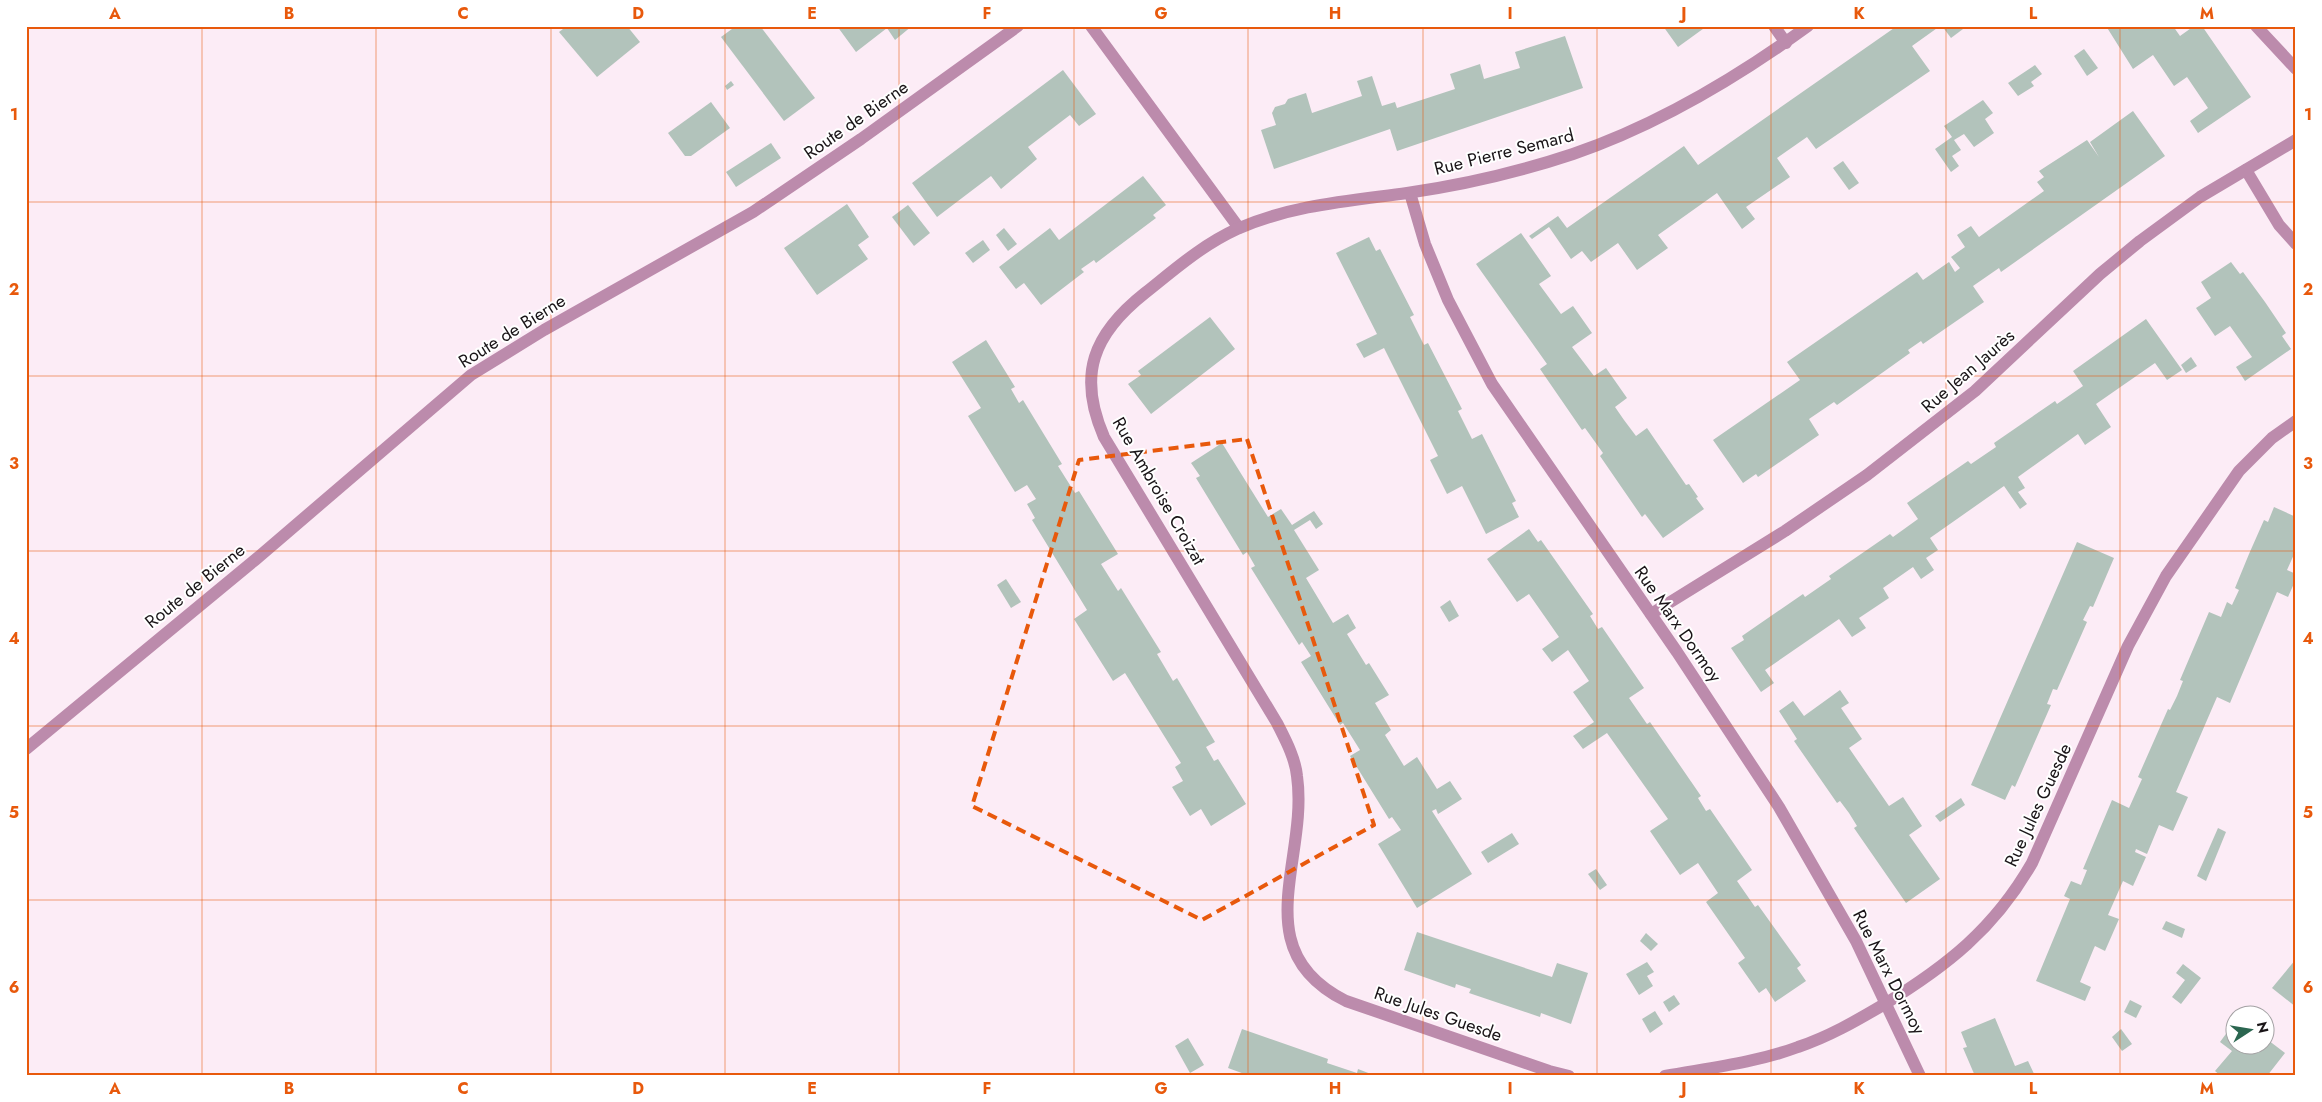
<svg xmlns="http://www.w3.org/2000/svg" width="2322" height="1102" font-family="Jost,sans-serif">
  <style>
    .building { fill: #b2c3bb }
    .lines { fill: none; stroke-linecap: round; stroke-linejoin: round }
    .minor { stroke: #bc8bac; stroke-width: 12 }
    .marked { fill: none; stroke: #e8590c; stroke-width: 4; stroke-dasharray: 10 6; stroke-linejoin: round }
    .grid { fill: none; stroke: #e8590c; stroke-width: 1; stroke-opacity: 0.55 }
    .labels { text-anchor: middle; stroke-width: 4; stroke-linejoin: round; paint-order: stroke }
    .street-label { font-size: 18px; fill: #1a1518; stroke: #fff }
    .neatline { fill: none; stroke: #e8590c; stroke-width: 2 }
    .grid-label { font-size: 16px; text-anchor: middle; font-weight: bold; fill: #e8590c }
  </style>
  <rect width="100%" height="100%" fill="#fcecf6"/>
  <g class="building">
    <path d="M 567,26 L 627,26 L 640,42 L 597,77 L 559,32 Z"/>
    <path d="M 736,26 L 760,26 L 815,98 L 784,121 L 721,37 Z"/>
    <path d="M 837,26 L 912,26 L 895,40 L 887,28 L 856,52 Z"/>
    <path d="M 1663,26 L 1707,26 L 1678,47 Z"/>
    <path d="M 1897,26 L 1940,26 L 1912,46 L 1930,71 L 1816,149 L 1807,137 L 1777,158 L 1790,177 L 1746,207 L 1755,219 L 1742,229 L 1717,193 L 1658,235 L 1668,248 L 1637,270 L 1618,243 L 1591,262 L 1582,251 L 1571,259 L 1549,227 L 1532,239 L 1529,236 L 1558,216 L 1567,228 L 1684,146 L 1698,165 Z"/>
    <path d="M 1942,26 L 1967,26 L 1951,38 Z"/>
    <path d="M 2106,26 L 2173,26 L 2180,36 L 2194,26 L 2202,26 L 2251,97 L 2198,133 L 2190,121 L 2208,108 L 2187,77 L 2174,86 L 2153,55 L 2133,69 Z"/>
    <path d="M 1565,36 L 1583,88 L 1397,151 L 1390,129 L 1274,169 L 1261,130 L 1276,125 L 1272,113 L 1275,107 L 1285,104 L 1288,99 L 1306,93 L 1312,113 L 1362,96 L 1357,81 L 1372,76 L 1382,106 L 1395,102 L 1397,108 L 1455,89 L 1450,74 L 1480,64 L 1484,79 L 1520,68 L 1515,52 Z"/>
    <path d="M 2084,49 L 2098,68 L 2087,76 L 2074,56 Z"/>
    <path d="M 2035,65 L 2042,74 L 2031,82 L 2034,86 L 2018,96 L 2008,83 Z"/>
    <path d="M 1063,70 L 1096,114 L 1079,126 L 1070,115 L 1028,147 L 1037,159 L 1001,189 L 991,176 L 937,217 L 912,183 Z"/>
    <path d="M 731,81 L 734,85 L 727,90 L 725,86 Z"/>
    <path d="M 1983,100 L 1993,113 L 1985,119 L 1994,133 L 1974,147 L 1964,134 L 1954,140 L 1961,150 L 1952,156 L 1959,166 L 1951,172 L 1935,149 L 1952,137 L 1944,126 Z"/>
    <path d="M 711,102 L 730,128 L 691,156 L 685,156 L 668,133 Z"/>
    <path d="M 2133,111 L 2165,156 L 2001,272 L 1999,268 L 1973,286 L 1984,302 L 1923,344 L 1921,341 L 1908,350 L 1910,353 L 1837,405 L 1834,402 L 1809,419 L 1819,435 L 1758,477 L 1756,474 L 1743,483 L 1713,440 L 1800,380 L 1787,362 L 1917,272 L 1923,280 L 1949,262 L 1955,272 L 1960,268 L 1951,257 L 1965,247 L 1957,235 L 1971,226 L 1979,237 L 2044,191 L 2037,182 L 2044,177 L 2039,171 L 2087,140 L 2099,157 L 2090,142 Z"/>
    <path d="M 771,143 L 781,158 L 736,187 L 726,172 Z"/>
    <path d="M 1843,161 L 1859,183 L 1849,190 L 1833,168 Z"/>
    <path d="M 1143,176 L 1166,205 L 1153,215 L 1156,218 L 1096,263 L 1094,260 L 1081,269 L 1084,272 L 1041,305 L 1024,283 L 1016,289 L 999,267 L 1050,228 L 1059,240 Z"/>
    <path d="M 847,204 L 869,237 L 858,245 L 868,259 L 817,295 L 784,248 Z"/>
    <path d="M 908,205 L 930,233 L 914,246 L 892,217 Z"/>
    <path d="M 1004,228 L 1017,244 L 1008,251 L 996,235 Z"/>
    <path d="M 1521,233 L 1551,276 L 1539,284 L 1561,314 L 1573,306 L 1592,333 L 1572,347 L 1594,376 L 1606,368 L 1627,398 L 1615,407 L 1624,420 L 1636,436 L 1647,428 L 1686,485 L 1689,484 L 1698,497 L 1696,498 L 1704,509 L 1663,538 L 1645,514 L 1642,517 L 1600,456 L 1603,453 L 1585,428 L 1582,430 L 1540,369 L 1547,364 L 1476,264 Z"/>
    <path d="M 1369,237 L 1376,251 L 1380,249 L 1414,315 L 1410,317 L 1424,345 L 1428,343 L 1462,409 L 1458,411 L 1472,439 L 1482,434 L 1516,501 L 1512,503 L 1519,517 L 1486,534 L 1462,486 L 1447,494 L 1430,460 L 1438,456 L 1384,348 L 1364,358 L 1356,344 L 1377,334 L 1336,253 Z"/>
    <path d="M 983,240 L 990,250 L 973,263 L 965,253 Z"/>
    <path d="M 2231,262 L 2240,274 L 2243,272 L 2265,302 L 2286,333 L 2282,336 L 2291,349 L 2245,381 L 2236,367 L 2252,357 L 2230,326 L 2215,336 L 2196,308 L 2211,298 L 2201,282 Z"/>
    <path d="M 1210,317 L 1235,349 L 1151,414 L 1128,384 L 1141,375 L 1138,371 Z"/>
    <path d="M 2146,319 L 2182,370 L 2167,380 L 2155,363 L 2096,404 L 2111,427 L 2085,445 L 2078,434 L 2018,477 L 2025,488 L 2018,492 L 2027,504 L 2020,509 L 2004,486 L 1930,538 L 1938,550 L 1926,558 L 1934,570 L 1921,579 L 1913,567 L 1883,588 L 1889,598 L 1859,618 L 1866,628 L 1852,637 L 1839,619 L 1765,670 L 1774,683 L 1761,692 L 1731,648 L 1744,640 L 1742,636 L 1803,594 L 1805,597 L 1831,579 L 1829,576 L 1890,534 L 1893,537 L 1918,519 L 1907,503 L 1968,461 L 1971,464 L 1996,447 L 1994,443 L 2055,401 L 2057,404 L 2083,386 L 2073,371 Z"/>
    <path d="M 986,340 L 1015,387 L 1011,389 L 1019,403 L 1023,400 L 1062,464 L 1058,466 L 1075,493 L 1079,491 L 1118,554 L 1101,564 L 1118,591 L 1121,588 L 1161,652 L 1157,654 L 1173,681 L 1177,678 L 1215,742 L 1206,747 L 1214,761 L 1218,759 L 1246,804 L 1211,826 L 1201,809 L 1190,816 L 1172,787 L 1183,781 L 1175,767 L 1181,763 L 1125,673 L 1113,681 L 1074,619 L 1087,610 L 1032,520 L 1035,518 L 1027,504 L 1036,499 L 1027,485 L 1015,492 L 968,416 L 981,408 L 952,362 Z"/>
    <path d="M 2191,357 L 2197,366 L 2186,373 L 2181,365 Z"/>
    <path d="M 1222,443 L 1268,517 L 1281,509 L 1292,525 L 1314,511 L 1323,524 L 1316,529 L 1310,520 L 1294,530 L 1319,570 L 1306,578 L 1333,623 L 1348,614 L 1356,628 L 1347,634 L 1366,665 L 1369,663 L 1389,695 L 1375,703 L 1391,730 L 1385,735 L 1404,766 L 1417,757 L 1437,789 L 1450,781 L 1462,799 L 1438,814 L 1436,809 L 1432,811 L 1472,874 L 1417,908 L 1378,844 L 1401,830 L 1392,817 L 1389,819 L 1350,756 L 1360,750 L 1343,723 L 1340,725 L 1301,662 L 1311,656 L 1302,642 L 1299,645 L 1251,568 L 1255,566 L 1247,552 L 1243,555 L 1196,478 L 1200,476 L 1191,463 Z"/>
    <path d="M 2274,507 L 2296,517 L 2296,550 L 2287,570 L 2296,574 L 2296,579 L 2288,597 L 2277,592 L 2230,703 L 2217,697 L 2176,792 L 2188,797 L 2173,831 L 2159,825 L 2147,854 L 2136,849 L 2135,852 L 2146,857 L 2133,886 L 2123,881 L 2108,915 L 2119,919 L 2105,951 L 2095,946 L 2094,948 L 2080,982 L 2091,987 L 2085,1001 L 2036,981 L 2070,899 L 2064,896 L 2071,881 L 2081,885 L 2087,870 L 2083,869 L 2112,800 L 2129,808 L 2142,779 L 2138,777 L 2168,709 L 2170,710 L 2177,696 L 2183,681 L 2180,680 L 2209,612 L 2221,617 L 2227,602 L 2232,605 L 2239,590 L 2235,588 L 2249,554 L 2264,520 L 2268,522 Z"/>
    <path d="M 1529,529 L 1538,542 L 1541,540 L 1593,614 L 1590,616 L 1598,629 L 1602,627 L 1644,688 L 1629,698 L 1647,724 L 1650,722 L 1701,796 L 1698,798 L 1706,811 L 1710,809 L 1752,870 L 1737,881 L 1755,907 L 1758,905 L 1801,965 L 1797,968 L 1806,981 L 1775,1002 L 1766,988 L 1759,993 L 1738,963 L 1745,958 L 1706,902 L 1718,893 L 1698,863 L 1680,875 L 1650,831 L 1668,819 L 1607,733 L 1583,749 L 1573,736 L 1594,722 L 1573,692 L 1589,681 L 1568,650 L 1552,662 L 1542,649 L 1559,637 L 1529,594 L 1517,602 L 1487,559 Z"/>
    <path d="M 2077,542 L 2114,558 L 2093,607 L 2090,606 L 2083,620 L 2087,622 L 2057,690 L 2053,689 L 2047,704 L 2051,705 L 2015,787 L 2012,785 L 2005,800 L 1971,785 Z"/>
    <path d="M 1006,579 L 1021,602 L 1011,608 L 997,585 Z"/>
    <path d="M 1450,600 L 1459,616 L 1449,622 L 1440,607 Z"/>
    <path d="M 1840,690 L 1849,703 L 1841,708 L 1862,739 L 1849,748 L 1889,806 L 1903,797 L 1922,826 L 1909,835 L 1940,879 L 1906,903 L 1854,828 L 1857,826 L 1849,813 L 1840,801 L 1837,803 L 1794,741 L 1797,739 L 1779,711 L 1793,701 L 1804,716 Z"/>
    <path d="M 1961,798 L 1965,805 L 1940,822 L 1935,816 Z"/>
    <path d="M 2218,828 L 2226,832 L 2206,881 L 2197,876 Z"/>
    <path d="M 1512,833 L 1519,844 L 1488,863 L 1481,852 Z"/>
    <path d="M 1596,869 L 1607,885 L 1600,890 L 1588,874 Z"/>
    <path d="M 2166,921 L 2185,929 L 2182,938 L 2162,929 Z"/>
    <path d="M 1417,932 L 1552,977 L 1557,963 L 1588,973 L 1571,1024 L 1541,1013 L 1540,1017 L 1469,993 L 1471,989 L 1456,984 L 1455,988 L 1404,970 Z"/>
    <path d="M 1646,933 L 1658,944 L 1651,951 L 1640,941 Z"/>
    <path d="M 2296,959 L 2296,1007 L 2272,988 Z"/>
    <path d="M 1647,962 L 1654,972 L 1647,976 L 1653,986 L 1639,995 L 1626,974 Z"/>
    <path d="M 2183,964 L 2201,978 L 2181,1004 L 2172,997 L 2185,980 L 2176,973 Z"/>
    <path d="M 1674,995 L 1680,1004 L 1669,1012 L 1663,1002 Z"/>
    <path d="M 2130,1000 L 2142,1006 L 2136,1018 L 2124,1012 Z"/>
    <path d="M 1655,1011 L 1663,1024 L 1650,1033 L 1642,1019 Z"/>
    <path d="M 1995,1018 L 2015,1066 L 2028,1061 L 2035,1076 L 1975,1076 L 1963,1048 L 1967,1047 L 1961,1032 Z"/>
    <path d="M 2234,1023 L 2234,1044 L 2264,1044 L 2264,1037 L 2285,1053 L 2267,1076 L 2221,1076 L 2215,1071 L 2232,1051 L 2220,1042 Z"/>
    <path d="M 1242,1029 L 1328,1059 L 1327,1063 L 1357,1073 L 1358,1069 L 1376,1076 L 1250,1076 L 1228,1068 Z"/>
    <path d="M 2121,1029 L 2132,1044 L 2122,1051 L 2112,1037 Z"/>
    <path d="M 1188,1038 L 1204,1065 L 1190,1073 L 1175,1046 Z"/>
  </g>
  <g class="lines">
    <g class="minor">
      <path d="M 1091,26 L 1239,228"/>
      <path d="M 1774,26 L 1786,43"/>
      <path d="M 2256,26 L 2296,69"/>
      <path d="M 2246,170 L 2279,225 L 2296,244"/>
      <path d="M 1410,193 L 1425,244 L 1448,300 L 1492,384 L 1677,652 L 1779,807 L 1856,941 L 1920,1076"/>
      <path d="M 1651,614 L 1785,531 L 1867,475 L 1975,391 L 2100,274 L 2140,241 L 2200,197 L 2296,140"/>
      <path d="M 26,749 L 255,560 L 471,375 L 544,330 L 753,212 L 861,139 L 1018,26"/>
      <path d="M 1569,1076 L 1549,1071 L 1346,1001 C 1244,950 1309,860 1297,776 C 1295,757 1285,739 1277,723 L 1104,437 C 1077,375 1093,334 1145,293 C 1174,270 1202,245 1237,229 C 1292,205 1348,201 1407,193 C 1463,185 1519,172 1573,154 C 1658,125 1735,79 1808,26"/>
      <path d="M 1665,1076 C 1709,1068 1755,1063 1798,1047 C 1828,1037 1856,1021 1883,1005 C 1947,966 1994,929 2032,863 L 2128,646 L 2166,576 L 2239,471 L 2272,438 L 2296,421"/>
    </g>
  </g>
  <path class="marked" d="M 1247,439 L 1374,825 L 1202,920 L 972,806 L 1079,460 Z"/>
  <path class="grid" d="M 202,26 L 202,1076M 376,26 L 376,1076M 551,26 L 551,1076M 725,26 L 725,1076M 899,26 L 899,1076M 1074,26 L 1074,1076M 1248,26 L 1248,1076M 1423,26 L 1423,1076M 1597,26 L 1597,1076M 1771,26 L 1771,1076M 1946,26 L 1946,1076M 2120,26 L 2120,1076M 26,202 L 2296,202M 26,376 L 2296,376M 26,551 L 2296,551M 26,726 L 2296,726M 26,900 L 2296,900"/>
  <g class="labels">
    <g class="street-label">
      <text transform="translate(856 120) rotate(-35)" y="6">Route de Bierne</text>
      <text transform="translate(1504 152) rotate(-14)" y="6">Rue Pierre Semard</text>
      <text transform="translate(512 331) rotate(-32)" y="6">Route de Bierne</text>
      <text transform="translate(1968 371) rotate(-41)" y="6">Rue Jean Jaurès</text>
      <text transform="translate(1159 491) rotate(60)" y="6">Rue Ambroise Croizat</text>
      <text transform="translate(195 586) rotate(-39)" y="6">Route de Bierne</text>
      <text transform="translate(1678 624) rotate(55)" y="6">Rue Marx Dormoy</text>
      <text transform="translate(2038 805) rotate(-65)" y="6">Rue Jules Guesde</text>
      <text transform="translate(1889 972) rotate(63)" y="6">Rue Marx Dormoy</text>
      <text transform="translate(1438 1014) rotate(19)" y="6">Rue Jules Guesde</text>
    </g>
  </g>
  <rect width="2322" height="1102" fill="none" stroke="#ffffff" stroke-width="55"/>
  <g transform="translate(2250 1030) rotate(78)"><circle r="24" fill="#ffffff" stroke="#a3a1a3"/>
  <path d="M0-4L9 19L0 12L-9 19Z" fill="#2b6650"/>
  <text y="-8" font-size="14" font-weight="bold" text-anchor="middle" fill="#1a1518">N</text>
  </g>
  <rect x="28" y="28" width="2266" height="1046" class="neatline"/>
  <g class="grid-label">
    <text x="115" y="19">A</text>
    <text x="289" y="19">B</text>
    <text x="463" y="19">C</text>
    <text x="638" y="19">D</text>
    <text x="812" y="19">E</text>
    <text x="987" y="19">F</text>
    <text x="1161" y="19">G</text>
    <text x="1335" y="19">H</text>
    <text x="1510" y="19">I</text>
    <text x="1684" y="19">J</text>
    <text x="1859" y="19">K</text>
    <text x="2033" y="19">L</text>
    <text x="2207" y="19">M</text>
    <text x="14" y="120">1</text>
    <text x="2308" y="120">1</text>
    <text x="14" y="295">2</text>
    <text x="2308" y="295">2</text>
    <text x="14" y="469">3</text>
    <text x="2308" y="469">3</text>
    <text x="14" y="644">4</text>
    <text x="2308" y="644">4</text>
    <text x="14" y="818">5</text>
    <text x="2308" y="818">5</text>
    <text x="14" y="993">6</text>
    <text x="2308" y="993">6</text>
    <text x="115" y="1094">A</text>
    <text x="289" y="1094">B</text>
    <text x="463" y="1094">C</text>
    <text x="638" y="1094">D</text>
    <text x="812" y="1094">E</text>
    <text x="987" y="1094">F</text>
    <text x="1161" y="1094">G</text>
    <text x="1335" y="1094">H</text>
    <text x="1510" y="1094">I</text>
    <text x="1684" y="1094">J</text>
    <text x="1859" y="1094">K</text>
    <text x="2033" y="1094">L</text>
    <text x="2207" y="1094">M</text>
  </g>
</svg>
